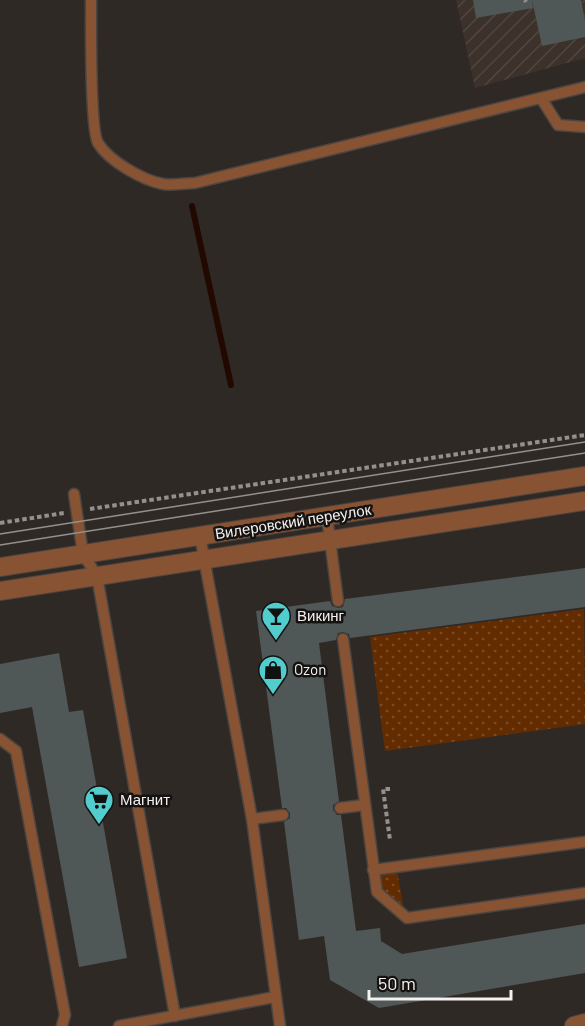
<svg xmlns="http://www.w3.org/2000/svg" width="585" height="1026" font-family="Barlow,sans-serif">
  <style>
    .industrial { fill: url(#industrial-furrows) }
    .grass { fill: url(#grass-dots) }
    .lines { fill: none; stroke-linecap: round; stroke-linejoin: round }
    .stream { stroke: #210900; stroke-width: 6 }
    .building { fill: #4f5757 }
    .lane-casing { stroke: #4b4542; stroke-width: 13 }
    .street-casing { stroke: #4b4542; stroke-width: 20 }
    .path { stroke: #95908e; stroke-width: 4; stroke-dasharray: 4.5 3; stroke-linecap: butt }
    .lane { stroke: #875333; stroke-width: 10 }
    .street { stroke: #875333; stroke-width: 18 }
    .tram { stroke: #95908e; stroke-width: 1.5 }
    .labels { text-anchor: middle; stroke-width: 5; stroke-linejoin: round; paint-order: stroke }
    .street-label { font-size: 15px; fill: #f5f1ef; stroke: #151311 }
    .poi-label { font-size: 15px; fill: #f5f1ef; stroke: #151311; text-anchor: start }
  </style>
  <defs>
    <pattern id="industrial-furrows" width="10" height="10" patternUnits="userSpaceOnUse" patternTransform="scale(1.5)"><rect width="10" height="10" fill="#3d322b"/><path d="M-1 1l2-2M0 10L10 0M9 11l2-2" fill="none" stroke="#504640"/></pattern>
    <pattern id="grass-dots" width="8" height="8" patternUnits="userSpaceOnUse" patternTransform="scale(1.5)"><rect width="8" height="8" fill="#632c00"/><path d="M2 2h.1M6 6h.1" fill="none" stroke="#7a4b26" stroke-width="1.8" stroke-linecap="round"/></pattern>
  </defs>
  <rect width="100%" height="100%" fill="#2f2926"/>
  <path class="industrial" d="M 456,0 L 585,0 L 585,58 L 475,88 Z"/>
  <g class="grass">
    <path d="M 584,609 L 585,724 L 385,751 L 370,637 Z"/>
    <path d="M 397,870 L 404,911 L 379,889 L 376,872 Z"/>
  </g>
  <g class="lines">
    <path class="stream" d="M 192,206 L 231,385"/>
  </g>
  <g class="building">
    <path d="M 473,0 L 532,0 L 533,8 L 476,18 Z"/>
    <path d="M 532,0 L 581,0 L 585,20 L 585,37 L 542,46 Z"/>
    <path d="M 585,568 L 585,607 L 350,638 L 349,634 L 343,632 L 338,633 L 336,640 L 319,643 L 339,801 L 333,805 L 333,810 L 337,815 L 341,815 L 356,931 L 380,928 L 381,941 L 402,954 L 585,924 L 585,973 L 379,1008 L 330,980 L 324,936 L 299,940 L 284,822 L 290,818 L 290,813 L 286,808 L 282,808 L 256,611 L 330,601 L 332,606 L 338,608 L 343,607 L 345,599 Z"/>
    <path d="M 59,653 L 69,712 L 83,710 L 127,958 L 79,967 L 32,707 L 0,713 L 0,664 Z"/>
  </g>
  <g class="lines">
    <g class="lane-casing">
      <g id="lane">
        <path d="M 91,0 C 91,23 90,129 98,143 C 109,161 142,180 163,184 C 173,186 185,183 195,183 L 585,87"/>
        <path d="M 541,98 L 558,125 L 585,127"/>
        <path d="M 74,494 L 83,554 L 97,576 L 175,1016"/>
        <path d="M 327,517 L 338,601"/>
        <path d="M 200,536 L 252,819 L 280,1026"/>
        <path d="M 343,639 L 377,892 L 407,918 L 585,893"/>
        <path d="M 0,739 L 16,751 L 65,1015 L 62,1026"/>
        <path d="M 340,808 L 364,805"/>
        <path d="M 252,819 L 283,815"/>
        <path d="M 373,870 L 585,842"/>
        <path d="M 119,1026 L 275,997"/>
      </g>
    </g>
    <g class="street-casing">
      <g id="street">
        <path d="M 0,567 L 585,476"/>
        <path d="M 0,591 L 585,501"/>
        <path d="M 574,1026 L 585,1023"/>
      </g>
    </g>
    <g class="path">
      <path d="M 525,0 L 526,2"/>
      <path d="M 90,509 L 585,435"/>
      <path d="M 0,523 L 64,513"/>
      <path d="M 390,789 L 383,789 L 390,840"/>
    </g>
    <use href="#lane" class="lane"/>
    <use href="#street" class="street"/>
    <g class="tram">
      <path d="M 0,534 L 585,442"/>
      <path d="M 0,545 L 585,453"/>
    </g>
  </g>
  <defs>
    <g id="bar-pin" transform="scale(1.5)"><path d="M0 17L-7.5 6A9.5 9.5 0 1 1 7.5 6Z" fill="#52cdcd" stroke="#151311"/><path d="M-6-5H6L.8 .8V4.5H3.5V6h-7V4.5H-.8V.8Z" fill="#111"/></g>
    <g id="shop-pin" transform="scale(1.5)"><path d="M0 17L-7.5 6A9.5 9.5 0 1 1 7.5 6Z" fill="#52cdcd" stroke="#151311"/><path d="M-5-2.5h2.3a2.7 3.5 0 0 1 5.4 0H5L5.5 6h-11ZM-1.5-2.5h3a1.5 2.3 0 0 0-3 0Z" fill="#111"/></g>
    <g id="supermarket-pin" transform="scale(1.5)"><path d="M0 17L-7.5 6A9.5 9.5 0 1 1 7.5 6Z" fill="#52cdcd" stroke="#151311"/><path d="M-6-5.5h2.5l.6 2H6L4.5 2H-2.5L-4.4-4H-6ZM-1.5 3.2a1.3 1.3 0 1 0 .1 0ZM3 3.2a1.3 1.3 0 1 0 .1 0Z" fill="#111"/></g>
  </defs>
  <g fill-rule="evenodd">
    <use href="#bar-pin" x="276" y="616"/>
    <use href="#shop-pin" x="273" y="670"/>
    <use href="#supermarket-pin" x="99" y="800"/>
  </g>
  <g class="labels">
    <g class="street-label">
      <text transform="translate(293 522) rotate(-9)" y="5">Вилеровский переулок</text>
    </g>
    <g class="poi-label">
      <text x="297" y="621">Викинг</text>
      <text x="294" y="675">Ozon</text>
      <text x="120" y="805">Магнит</text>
    </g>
  </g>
  <path d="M369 990v9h142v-9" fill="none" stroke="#f5f1ef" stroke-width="3"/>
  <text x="378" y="990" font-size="18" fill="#f5f1ef" stroke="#151311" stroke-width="4.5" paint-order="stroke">50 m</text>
</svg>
